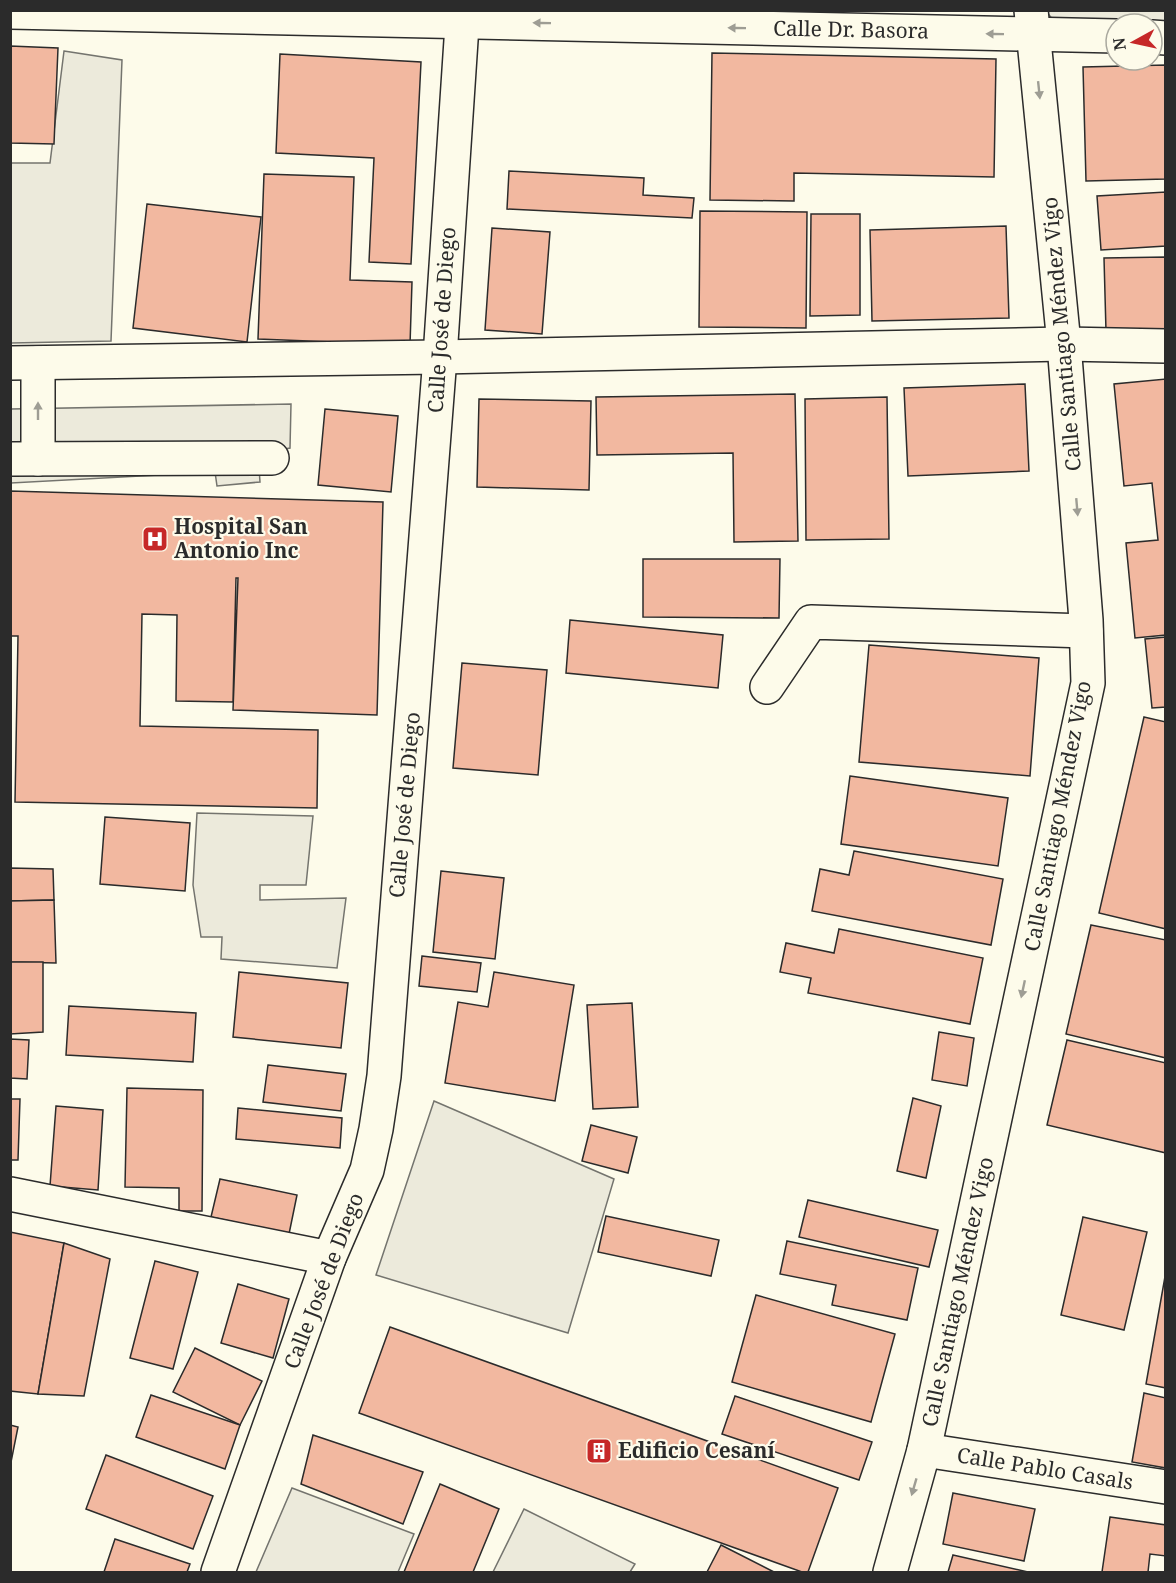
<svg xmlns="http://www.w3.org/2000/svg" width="1176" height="1583" font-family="'Noto Serif',serif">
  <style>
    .parking { fill: #eceadb; stroke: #74746e; stroke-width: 1.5 }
    .building { fill: #f2b8a0; stroke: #2b2b2b; stroke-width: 1.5 }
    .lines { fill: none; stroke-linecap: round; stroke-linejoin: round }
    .minor-casing { stroke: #2b2b2b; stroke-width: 36 }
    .major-casing { stroke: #2b2b2b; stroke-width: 36 }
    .minor { stroke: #fdfbea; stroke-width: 33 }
    .major { stroke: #fdfbea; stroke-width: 33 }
    .oneway { fill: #9e9d94 }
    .labels { text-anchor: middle; stroke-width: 4.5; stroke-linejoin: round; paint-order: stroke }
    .street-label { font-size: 21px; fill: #2b2b2b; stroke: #fdfbea }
    .poi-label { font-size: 21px; font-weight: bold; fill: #2b2b2b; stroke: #fdfbea; text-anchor: start }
  </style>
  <rect width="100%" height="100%" fill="#fdfbea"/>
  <g class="parking">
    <path d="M 1046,11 L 1165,11 L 1165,27 L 1152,24 L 1116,24 L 1053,20 Z"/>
    <path d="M 64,51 L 122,60 L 111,341 L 11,343 L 10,163 L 50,163 Z"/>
    <path d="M 291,404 L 290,448 L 258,454 L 260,482 L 217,486 L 215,472 L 11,483 L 11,409 Z"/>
    <path d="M 197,813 L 313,816 L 306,885 L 260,885 L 260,900 L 346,898 L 337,968 L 221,959 L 222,937 L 201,937 L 193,885 Z"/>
    <path d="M 434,1101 L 614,1179 L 568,1333 L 376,1275 Z"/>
    <path d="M 292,1488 L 414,1534 L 398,1572 L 256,1572 Z"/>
    <path d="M 524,1509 L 635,1564 L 630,1572 L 493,1572 Z"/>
  </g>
  <g class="building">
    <path d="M 10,46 L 58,48 L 54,144 L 10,143 Z"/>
    <path d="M 712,53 L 996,59 L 994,177 L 794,173 L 794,201 L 710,200 Z"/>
    <path d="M 280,54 L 421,62 L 411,264 L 369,262 L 374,158 L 276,153 Z"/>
    <path d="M 1166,65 L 1166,179 L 1086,181 L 1083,67 Z"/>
    <path d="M 509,171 L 644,178 L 643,195 L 694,198 L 692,218 L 507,209 Z"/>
    <path d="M 264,174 L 354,177 L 350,280 L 412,282 L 410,345 L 258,339 Z"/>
    <path d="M 1166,192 L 1166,246 L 1101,250 L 1097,196 Z"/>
    <path d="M 147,204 L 261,217 L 247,342 L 133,328 Z"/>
    <path d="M 700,211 L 807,212 L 806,328 L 699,327 Z"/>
    <path d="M 811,214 L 860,214 L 860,315 L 810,316 Z"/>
    <path d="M 1006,226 L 1009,318 L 872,321 L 870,230 Z"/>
    <path d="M 492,228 L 550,232 L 542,334 L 485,330 Z"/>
    <path d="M 1166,257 L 1166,330 L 1106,331 L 1104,258 Z"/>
    <path d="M 1166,379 L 1166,635 L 1135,638 L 1126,543 L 1158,540 L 1152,483 L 1124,486 L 1114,384 Z"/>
    <path d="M 1025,384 L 1029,471 L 908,476 L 904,388 Z"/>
    <path d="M 795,394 L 798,541 L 734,542 L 733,453 L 597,455 L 596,397 Z"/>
    <path d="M 887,397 L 889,539 L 806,540 L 805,399 Z"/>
    <path d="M 479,399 L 591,401 L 589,490 L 477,487 Z"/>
    <path d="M 325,409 L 398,416 L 391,492 L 318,485 Z"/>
    <path d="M 10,491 L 383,502 L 377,715 L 233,710 L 238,578 L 236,578 L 233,702 L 176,701 L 177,615 L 142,614 L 140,726 L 318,730 L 317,808 L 15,802 L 18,636 L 10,636 Z"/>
    <path d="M 643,559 L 780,559 L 779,618 L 643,617 Z"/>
    <path d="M 570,620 L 723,635 L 718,688 L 566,673 Z"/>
    <path d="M 1166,637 L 1166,707 L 1152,708 L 1145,639 Z"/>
    <path d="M 869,645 L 1039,658 L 1030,776 L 859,762 Z"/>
    <path d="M 462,663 L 547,670 L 538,775 L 453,768 Z"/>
    <path d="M 1144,717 L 1166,722 L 1166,929 L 1099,913 Z"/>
    <path d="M 850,776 L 1008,798 L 998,866 L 841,844 Z"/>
    <path d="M 105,817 L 190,823 L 185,891 L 100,884 Z"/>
    <path d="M 854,851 L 1003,879 L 991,945 L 812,911 L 820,869 L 849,875 Z"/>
    <path d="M 10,868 L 53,869 L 54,900 L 10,901 Z"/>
    <path d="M 441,871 L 504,878 L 495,959 L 433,952 Z"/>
    <path d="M 54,900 L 56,963 L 10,962 L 10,901 Z"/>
    <path d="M 1091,925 L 1166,940 L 1166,1058 L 1066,1034 Z"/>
    <path d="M 839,929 L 983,958 L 970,1024 L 808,993 L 811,978 L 780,972 L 786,943 L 834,953 Z"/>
    <path d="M 422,956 L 481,963 L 477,992 L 419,986 Z"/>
    <path d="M 10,962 L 43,962 L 43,1032 L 10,1034 Z"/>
    <path d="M 239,972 L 348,983 L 341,1048 L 233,1037 Z"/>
    <path d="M 494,972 L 574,985 L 555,1101 L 445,1083 L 458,1002 L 488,1007 Z"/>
    <path d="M 632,1003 L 638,1107 L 593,1109 L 587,1005 Z"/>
    <path d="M 69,1006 L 196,1013 L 193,1062 L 66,1055 Z"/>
    <path d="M 939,1032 L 974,1038 L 967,1086 L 932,1080 Z"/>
    <path d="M 10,1039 L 29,1040 L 27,1079 L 10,1078 Z"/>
    <path d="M 1067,1040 L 1166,1063 L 1166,1153 L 1047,1125 Z"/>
    <path d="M 268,1065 L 346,1074 L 341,1111 L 263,1102 Z"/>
    <path d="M 127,1088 L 203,1090 L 202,1211 L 179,1211 L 179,1188 L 125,1187 Z"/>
    <path d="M 913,1098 L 941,1106 L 926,1178 L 897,1171 Z"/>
    <path d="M 10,1099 L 20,1099 L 18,1160 L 10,1160 Z"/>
    <path d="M 56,1106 L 103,1110 L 98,1190 L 50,1186 Z"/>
    <path d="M 238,1108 L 342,1118 L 340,1148 L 236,1139 Z"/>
    <path d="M 591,1125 L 637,1137 L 628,1173 L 582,1161 Z"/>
    <path d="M 220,1179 L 297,1195 L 289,1234 L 211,1217 Z"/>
    <path d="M 808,1200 L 938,1230 L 929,1267 L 799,1237 Z"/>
    <path d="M 606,1216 L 719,1240 L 711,1276 L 598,1252 Z"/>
    <path d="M 1083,1217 L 1147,1232 L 1124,1330 L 1061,1315 Z"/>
    <path d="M 10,1232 L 64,1243 L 38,1394 L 10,1391 Z"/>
    <path d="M 787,1241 L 918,1268 L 907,1320 L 832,1305 L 836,1285 L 780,1274 Z"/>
    <path d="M 64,1243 L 110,1259 L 84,1396 L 38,1394 Z"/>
    <path d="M 155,1261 L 198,1272 L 173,1369 L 130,1358 Z"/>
    <path d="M 1166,1271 L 1166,1388 L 1146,1384 Z"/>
    <path d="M 238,1284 L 289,1299 L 273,1358 L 221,1343 Z"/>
    <path d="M 756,1295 L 895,1334 L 871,1422 L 732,1382 Z"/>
    <path d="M 390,1327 L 838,1488 L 808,1572 L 802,1572 L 359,1413 Z"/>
    <path d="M 195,1348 L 262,1381 L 240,1425 L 173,1392 Z"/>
    <path d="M 1144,1393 L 1166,1398 L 1166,1468 L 1132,1462 Z"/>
    <path d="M 151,1395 L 240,1425 L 225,1469 L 136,1437 Z"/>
    <path d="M 735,1396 L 872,1442 L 859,1480 L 722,1434 Z"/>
    <path d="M 10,1425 L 18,1427 L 10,1467 Z"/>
    <path d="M 313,1435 L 423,1472 L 403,1524 L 301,1484 Z"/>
    <path d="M 106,1455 L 213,1496 L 193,1549 L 86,1509 Z"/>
    <path d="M 440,1484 L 499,1509 L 473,1572 L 404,1572 Z"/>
    <path d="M 953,1493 L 1035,1509 L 1024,1561 L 943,1544 Z"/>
    <path d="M 1110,1517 L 1166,1525 L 1166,1556 L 1150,1554 L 1148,1572 L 1102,1572 Z"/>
    <path d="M 115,1539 L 190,1564 L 187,1572 L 104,1572 Z"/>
    <path d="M 721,1545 L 774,1572 L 707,1572 Z"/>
    <path d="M 953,1555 L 1028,1572 L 948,1572 Z"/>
  </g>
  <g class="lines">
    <g class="minor-casing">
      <g id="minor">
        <path d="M 10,12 L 1116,36"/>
        <path d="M 1152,37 L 1166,38"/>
        <path d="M 38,363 L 38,459"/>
        <path d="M 10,459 L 272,458"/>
        <path d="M 767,687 L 811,622 L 1086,631"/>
        <path d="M 10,1194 L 329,1258"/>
        <path d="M 924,1450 L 1166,1487"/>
        <path d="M 218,1572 L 329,1258 L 367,1170 L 376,1129 L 384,1076 L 440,357 L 463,10"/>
        <path d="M 890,1572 L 924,1450 L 1088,683 L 1086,620 L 1064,344"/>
      </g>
    </g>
    <g class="major-casing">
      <g id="major">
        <path d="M 1031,10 L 1064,344"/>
        <path d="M 10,363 L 440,357 L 1064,344 L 1166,346"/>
      </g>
    </g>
    <use href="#minor" class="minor"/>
    <use href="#major" class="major"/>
  </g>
  <defs><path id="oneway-solid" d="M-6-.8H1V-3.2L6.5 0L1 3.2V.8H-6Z" transform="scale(1.5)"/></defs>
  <g class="oneway">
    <use href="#oneway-solid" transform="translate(542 23) rotate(-179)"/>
    <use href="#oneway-solid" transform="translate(737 28) rotate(-179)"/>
    <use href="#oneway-solid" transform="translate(995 34) rotate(-179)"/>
    <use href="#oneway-solid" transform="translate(1039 90) rotate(84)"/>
    <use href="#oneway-solid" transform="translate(38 411) rotate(-90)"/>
    <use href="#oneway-solid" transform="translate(1077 507) rotate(85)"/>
    <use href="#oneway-solid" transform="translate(1023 989) rotate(102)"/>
    <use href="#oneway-solid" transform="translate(914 1487) rotate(106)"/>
  </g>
  <defs>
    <g id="hospital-square" transform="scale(1.35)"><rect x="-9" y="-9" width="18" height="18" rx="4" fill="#c62828" stroke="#fdfbea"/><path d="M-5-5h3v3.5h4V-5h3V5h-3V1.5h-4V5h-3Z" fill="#fff"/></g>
    <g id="building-square" transform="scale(1.35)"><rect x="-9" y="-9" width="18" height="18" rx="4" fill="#c62828" stroke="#fdfbea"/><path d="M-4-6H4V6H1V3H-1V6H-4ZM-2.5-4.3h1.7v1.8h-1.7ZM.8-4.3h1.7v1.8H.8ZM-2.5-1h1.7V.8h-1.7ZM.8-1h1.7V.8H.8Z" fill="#fff"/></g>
  </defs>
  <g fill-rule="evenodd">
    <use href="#hospital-square" x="155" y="539"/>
    <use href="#building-square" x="599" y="1451"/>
  </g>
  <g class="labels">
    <g class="street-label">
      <text transform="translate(851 30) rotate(1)" y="7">Calle Dr. Basora</text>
      <text transform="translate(442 320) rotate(-86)" y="7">Calle José de Diego</text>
      <text transform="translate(1062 334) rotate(-95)" y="7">Calle Santiago Méndez Vigo</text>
      <text transform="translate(405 805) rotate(-85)" y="7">Calle José de Diego</text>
      <text transform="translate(1058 816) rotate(-79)" y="7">Calle Santiago Méndez Vigo</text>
      <text transform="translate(324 1281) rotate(-69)" y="7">Calle José de Diego</text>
      <text transform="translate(958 1292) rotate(-78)" y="7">Calle Santiago Méndez Vigo</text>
      <text transform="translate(1045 1469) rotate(9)" y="7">Calle Pablo Casals</text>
    </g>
    <g class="poi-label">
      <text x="174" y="534">Hospital San<tspan x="174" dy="24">Antonio Inc</tspan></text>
      <text x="618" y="1458">Edificio Cesaní</text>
    </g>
  </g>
  <rect width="1176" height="1583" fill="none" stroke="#2b2b2b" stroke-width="24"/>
  <g transform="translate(1134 42) rotate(262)"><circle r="28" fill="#fdfbea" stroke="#a9a89e" stroke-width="1.5"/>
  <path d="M0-4.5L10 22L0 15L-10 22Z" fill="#c62828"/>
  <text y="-9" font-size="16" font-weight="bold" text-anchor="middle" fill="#2b2b2b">N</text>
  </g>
</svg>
